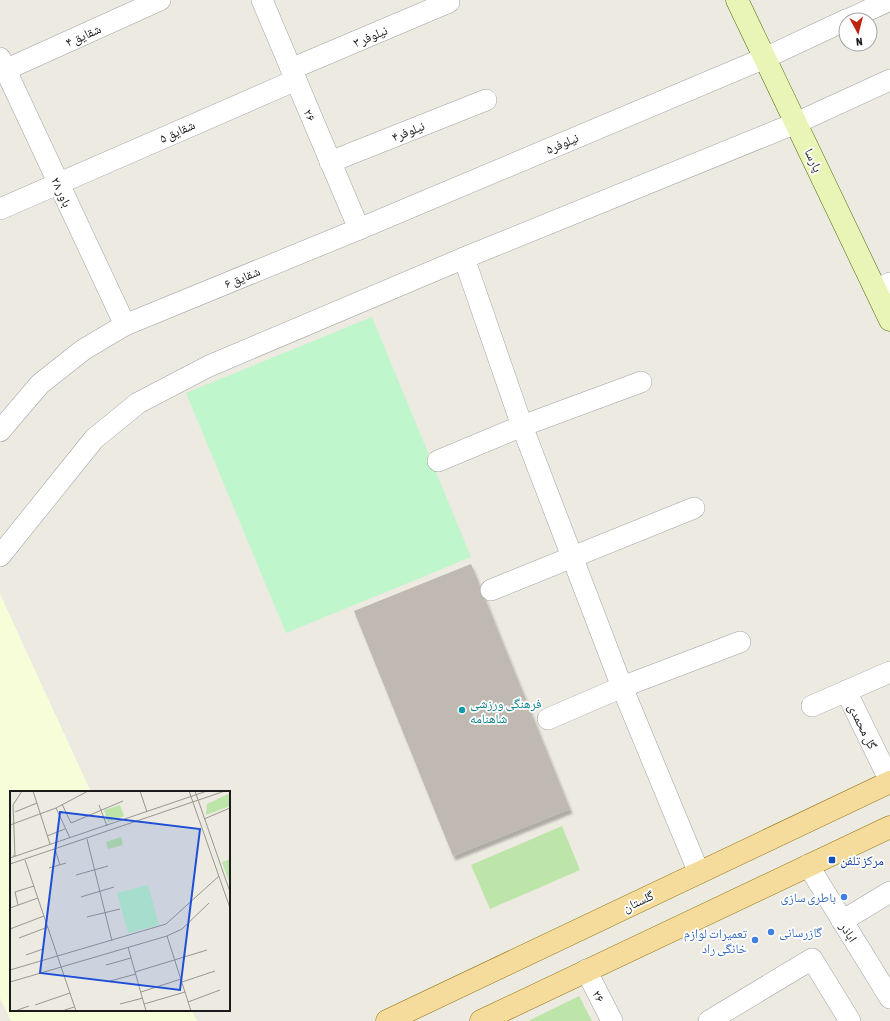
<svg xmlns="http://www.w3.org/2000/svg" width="890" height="1021" font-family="'Asap Condensed','Noto Naskh Arabic',sans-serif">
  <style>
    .education { fill: #f8fdd9 }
    .grass { fill: #bee5a9 }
    .park { fill: #bff6cb }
    .building { fill: #c0b9b1; filter: url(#shadow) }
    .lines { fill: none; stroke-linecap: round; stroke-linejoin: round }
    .street-casing { stroke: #a2a2a2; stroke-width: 22 }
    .secondary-casing { stroke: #526a0a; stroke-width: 23 }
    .primary-casing { stroke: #8b7208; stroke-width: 23 }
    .street { stroke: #fff; stroke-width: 21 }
    .secondary { stroke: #e9f5b6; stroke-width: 22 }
    .primary { stroke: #f6dc9c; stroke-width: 22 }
    .culture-dot { fill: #0f9aa8; stroke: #fff; stroke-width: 1.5 }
    .transit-dot { fill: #1a4fb4; stroke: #fff; stroke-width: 1.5 }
    .shop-dot { fill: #3f7fe0; stroke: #fff; stroke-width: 1.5 }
    .labels { text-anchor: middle; stroke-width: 3.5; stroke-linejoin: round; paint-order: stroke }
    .street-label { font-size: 13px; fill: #1b1b1b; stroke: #fff }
    .culture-label { font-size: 13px; fill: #0d838f; stroke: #fff; text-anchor: start }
    .transit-label { font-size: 13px; fill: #164399; stroke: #fff; text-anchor: start }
    .shop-label { font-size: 13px; fill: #366cbe; stroke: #fff; text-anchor: end }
    .inset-road { fill: none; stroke: #989792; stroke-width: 1 }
    .view { fill: #1d4ed8; fill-opacity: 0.15; stroke: #1d4ed8; stroke-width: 2 }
    .inset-edge { fill: none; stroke: #1b1b1b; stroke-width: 2 }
  </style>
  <defs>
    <filter id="shadow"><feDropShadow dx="2.5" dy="4.5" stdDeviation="1" flood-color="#0004"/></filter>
  </defs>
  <rect width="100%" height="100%" fill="#eceae1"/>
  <path class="education" d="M 0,594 L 91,792 L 11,792 L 11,1010 L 192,1010 L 197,1021 L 11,1021 L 0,998 Z"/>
  <g class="grass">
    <path d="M 562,826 L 580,870 L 490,909 L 471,865 Z"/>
    <path d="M 579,996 L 592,1021 L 528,1021 Z"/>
  </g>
  <path class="park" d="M 372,317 L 471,557 L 286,633 L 186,393 Z"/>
  <path class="building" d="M 471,564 L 570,809 L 453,856 L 354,611 Z"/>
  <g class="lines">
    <g class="street-casing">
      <g id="street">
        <path d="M 262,0 L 359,229"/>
        <path d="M 847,20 L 890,0"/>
        <path d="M 0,58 L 125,325"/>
        <path d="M 291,69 L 449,2"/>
        <path d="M 5,70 L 160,0"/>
        <path d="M 330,162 L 486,100"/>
        <path d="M 0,209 L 296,80"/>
        <path d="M 464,258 L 522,426 L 622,687 L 699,873"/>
        <path d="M 876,290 L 890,283"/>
        <path d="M 0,431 L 40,384 L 83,350 L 125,325 L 359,229 L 765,58 L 846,20"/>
        <path d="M 438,461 L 522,426 L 641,382"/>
        <path d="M 0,556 L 94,439 L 138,403 L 209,366 L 464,258 L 796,123 L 890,80"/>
        <path d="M 491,590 L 694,508"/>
        <path d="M 846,691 L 890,781"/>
        <path d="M 812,706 L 890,672"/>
        <path d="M 548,719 L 622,687 L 740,642"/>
        <path d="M 808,865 L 890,998"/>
        <path d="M 842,921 L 890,892"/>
        <path d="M 586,970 L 612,1021"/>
        <path d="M 709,1021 L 812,959 L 850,1021"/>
      </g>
    </g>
    <g class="secondary-casing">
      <path id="secondary" d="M 737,0 L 890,320"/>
    </g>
    <g class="primary-casing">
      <g id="primary">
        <path d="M 387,1021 L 890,782"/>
        <path d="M 481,1021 L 890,827"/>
      </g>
    </g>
    <use href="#street" class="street"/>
    <use href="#secondary" class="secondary"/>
    <use href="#primary" class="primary"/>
  </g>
  <circle class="culture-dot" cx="462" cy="710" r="4"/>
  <rect class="transit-dot" x="828" y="856" width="8" height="8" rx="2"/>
  <g class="shop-dot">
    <circle cx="844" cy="897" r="4"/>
    <circle cx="771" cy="932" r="4"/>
    <circle cx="755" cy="940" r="4"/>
  </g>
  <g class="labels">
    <g class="street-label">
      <text transform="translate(83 35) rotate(-24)" y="5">شقایق ۴</text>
      <text transform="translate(370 36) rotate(-23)" y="5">نیلوفر ۳</text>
      <text transform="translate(310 115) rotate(67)" y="5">۲۶</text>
      <text transform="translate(177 131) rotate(-24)" y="5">شقایق ۵</text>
      <text transform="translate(408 131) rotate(-22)" y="5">نیلوفر۴</text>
      <text transform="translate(562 143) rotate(-23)" y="5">نیلوفر۵</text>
      <text transform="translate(814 160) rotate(65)" y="5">پارسا</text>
      <text transform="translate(62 192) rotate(65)" y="5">باور ۲۸</text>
      <text transform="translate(242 277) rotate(-22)" y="5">شقایق ۶</text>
      <text transform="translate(863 726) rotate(64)" y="5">گل محمدی</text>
      <text transform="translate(638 901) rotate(-25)" y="5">گلستان</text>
      <text transform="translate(849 932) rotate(58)" y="5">اباذر</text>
      <text transform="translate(599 996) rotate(62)" y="5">۲۶</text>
    </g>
    <g class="culture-label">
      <text x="470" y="708">فرهنگی ورزشی<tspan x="470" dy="15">شاهنامه</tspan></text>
    </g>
    <g class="transit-label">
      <text x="840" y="865">مرکز تلفن</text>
    </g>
    <g class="shop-label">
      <text x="836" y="902">باطری سازی</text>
      <text x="779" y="937" text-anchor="start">گازرسانی</text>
      <text x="747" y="938">تعمیرات لوازم<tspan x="747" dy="15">خانگی راد</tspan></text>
    </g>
  </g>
  <g transform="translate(10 791)">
    <rect width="220" height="220" fill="#eceae1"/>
    <path d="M 220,2 L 220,15 L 196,24 L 197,13 ZM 110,14 L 114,25 L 98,31 L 94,19 ZM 111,46 L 113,54 L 98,58 L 96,51 ZM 220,68 L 220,89 L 219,90 L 212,71 Z" fill="#bee5a9"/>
    <path d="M 138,94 L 149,134 L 118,142 L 107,102 Z" fill="#bff6cb"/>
    <path class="inset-road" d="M 23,0 L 40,53M 130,0 L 137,21M 179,0 L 220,117M 185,0 L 220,101M 52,13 L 61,32 L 113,10M 89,14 L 97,35M 46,17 L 60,47M 5,21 L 27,12M 194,28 L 220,17M 0,34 L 46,17 L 78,0M 37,45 L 55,38M 77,48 L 102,150M 45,58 L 50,74M 3,65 L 5,65 L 3,14 L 12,0M 0,67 L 197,0M 15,69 L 66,220M 0,73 L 215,0M 39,77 L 56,72M 66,84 L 98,75M 71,106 L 104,96M 8,114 L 5,101 L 24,95M 0,117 L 28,107M 77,126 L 110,118M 0,138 L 34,125M 157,145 L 181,220M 9,147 L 38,136M 118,156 L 136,220M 16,164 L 33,158M 96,174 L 121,167M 0,179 L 156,133 L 209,85M 125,181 L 197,159M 100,190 L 126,183M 0,191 L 157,145 L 172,138 L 199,112M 172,191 L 205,180M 131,201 L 171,188M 178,211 L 210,199M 110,213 L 133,207M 134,213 L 175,201M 25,214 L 60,202M 5,220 L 19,215M 52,220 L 64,216"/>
    <path class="view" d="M 50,21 L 190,38 L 170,199 L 30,182 Z"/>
    <rect width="220" height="220" class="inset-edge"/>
  </g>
  <g transform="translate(858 32) rotate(173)"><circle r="19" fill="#ffffff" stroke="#a4a4a4"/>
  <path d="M0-3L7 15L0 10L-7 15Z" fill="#bc230a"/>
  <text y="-6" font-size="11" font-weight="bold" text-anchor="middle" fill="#1b1b1b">N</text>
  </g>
</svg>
